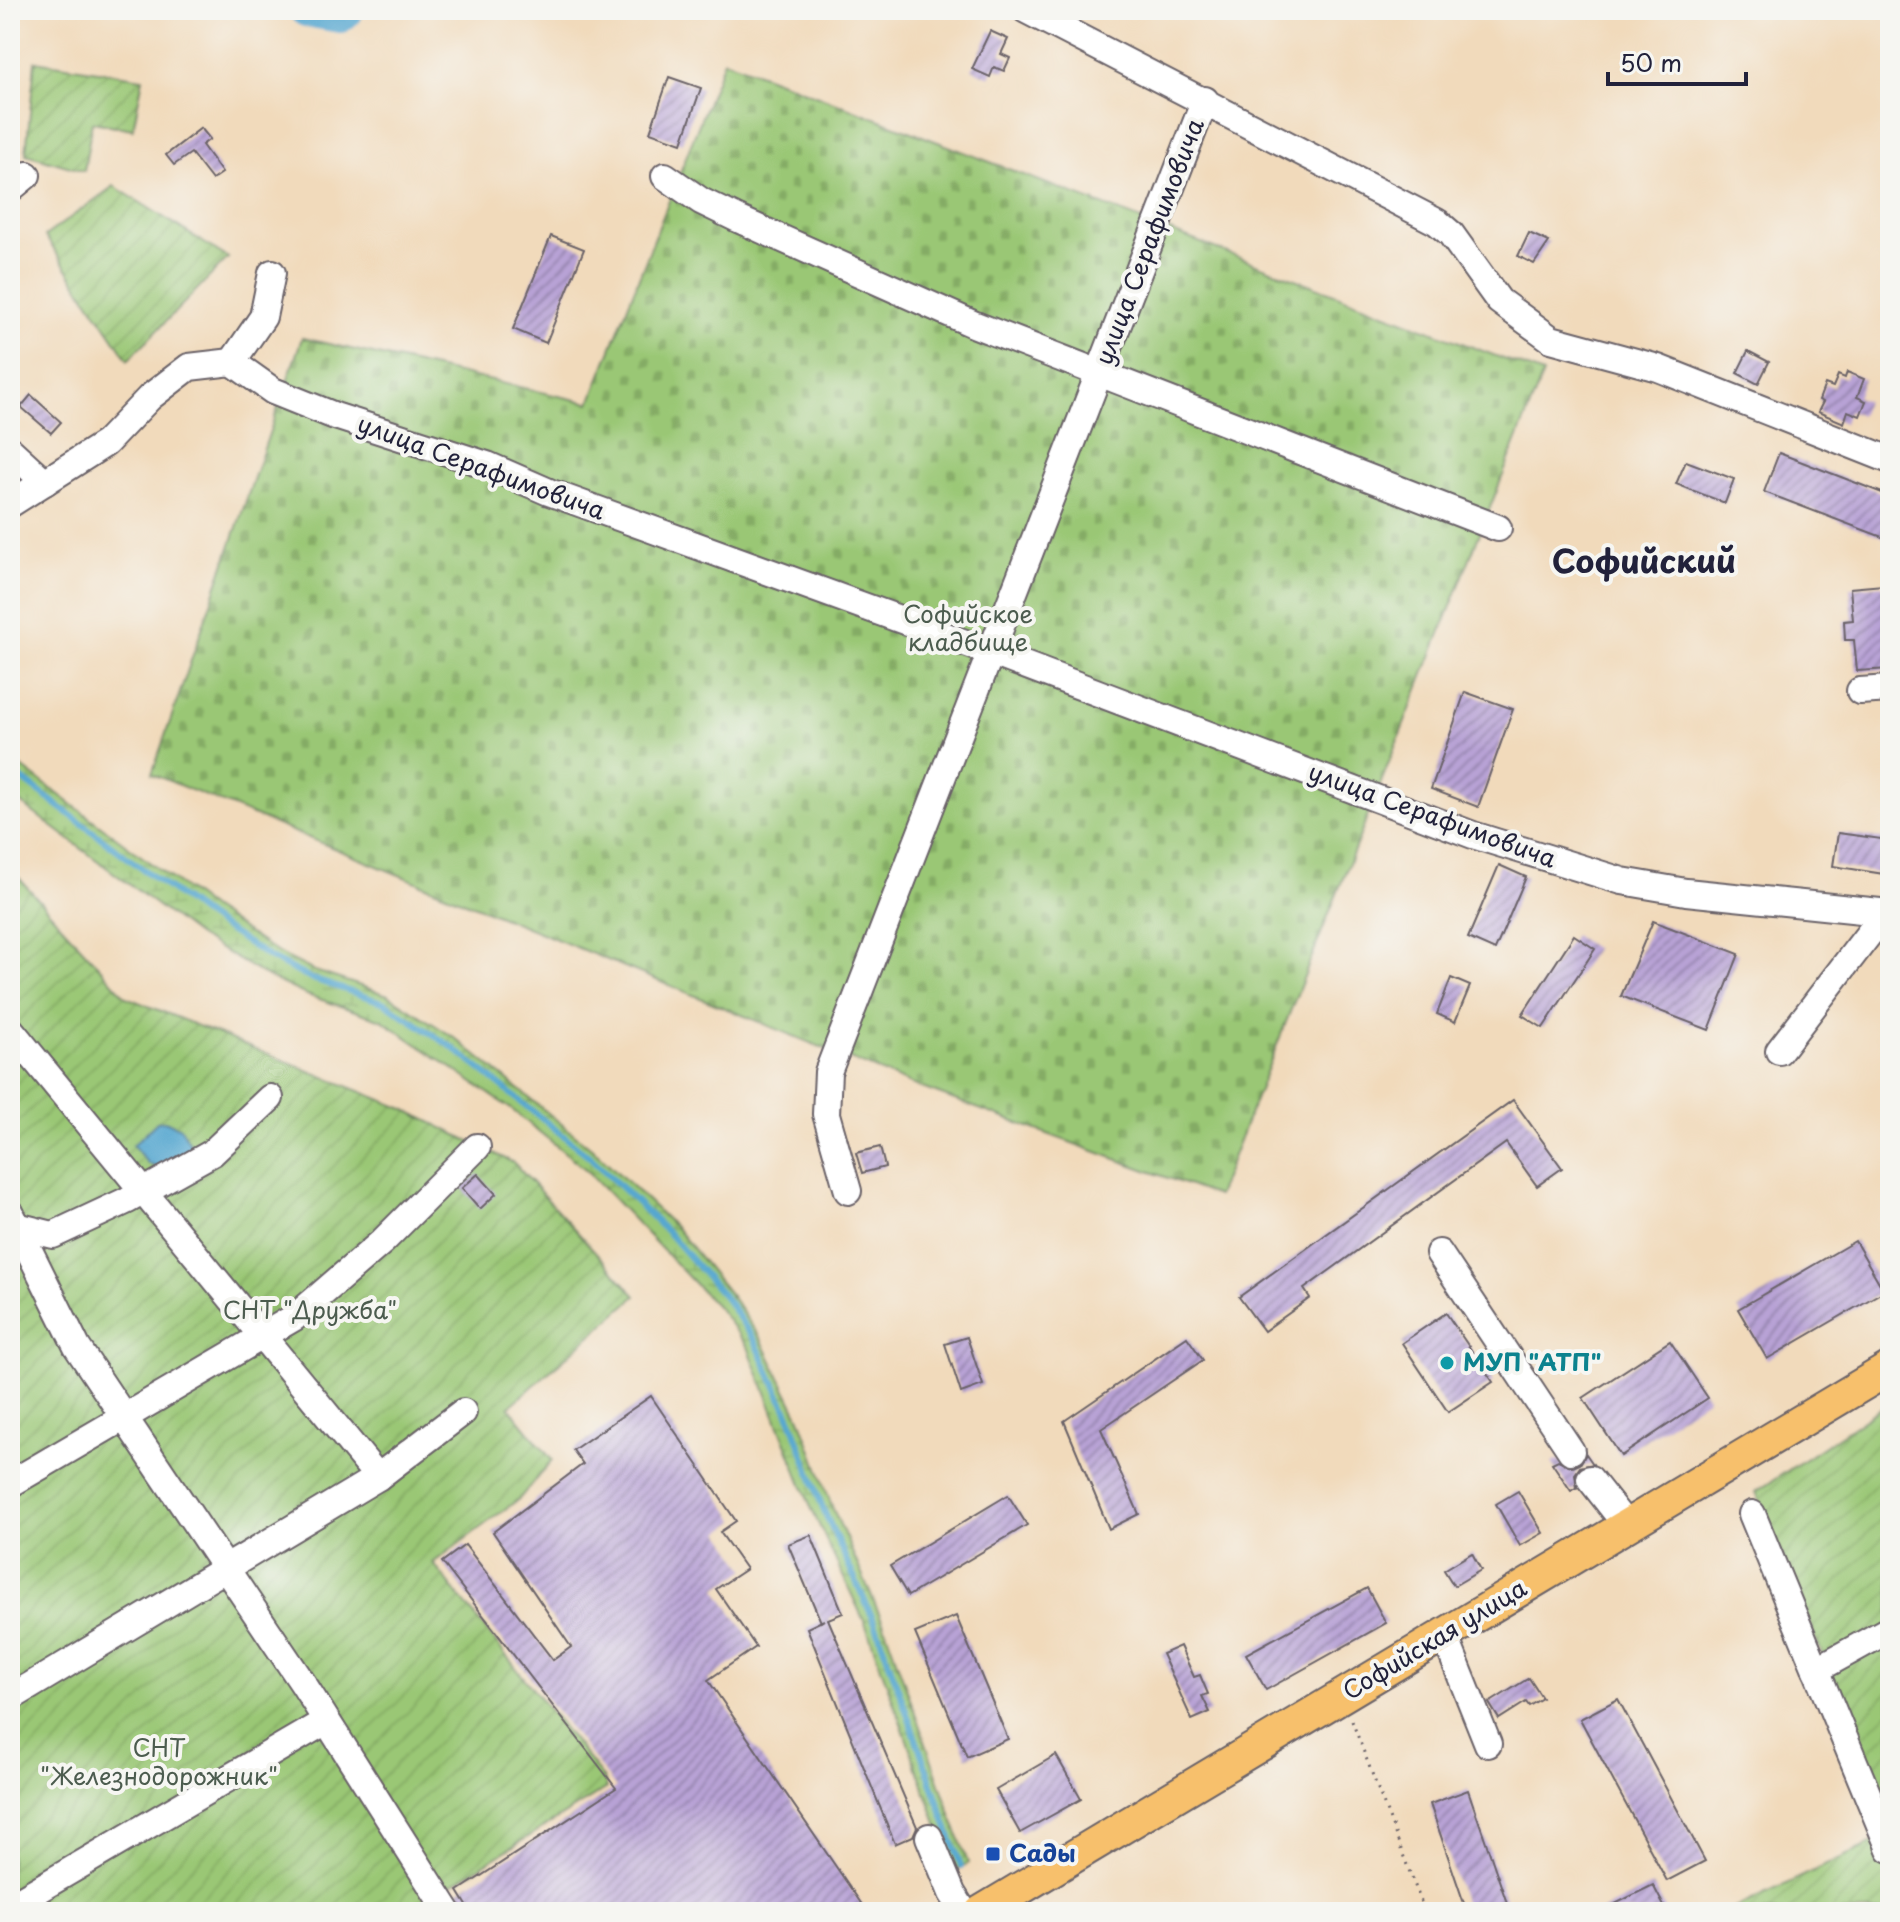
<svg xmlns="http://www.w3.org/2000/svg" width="1900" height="1922" font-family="'Playpen Sans',sans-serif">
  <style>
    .wetland { fill: url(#wetland-marsh); stroke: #5e7458; stroke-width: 2 }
    .cemetery { fill: url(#cemetery-stones); stroke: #5e7458; stroke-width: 2 }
    .garden { fill: url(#garden-furrows); stroke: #5e7458; stroke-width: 2 }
    .water { fill: #56a7d0; stroke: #3c6486; stroke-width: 2 }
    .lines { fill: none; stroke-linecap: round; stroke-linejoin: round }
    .stream { stroke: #56a7d0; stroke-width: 6 }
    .river { stroke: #56a7d0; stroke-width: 34 }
    .building { fill: url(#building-hatch) }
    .minor-casing { stroke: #6a6268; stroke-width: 30 }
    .major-casing { stroke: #6a6268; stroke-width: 36 }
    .path { stroke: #6a6268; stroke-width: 3; stroke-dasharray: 2 6; stroke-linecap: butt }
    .minor { stroke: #fff; stroke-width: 26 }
    .major { stroke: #f7c06c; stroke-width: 32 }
    .culture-dot { fill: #0f9aa8; stroke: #f6f6f2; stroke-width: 3 }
    .transit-dot { fill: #1a4fb4; stroke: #f6f6f2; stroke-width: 3 }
    .labels { text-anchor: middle; stroke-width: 8; stroke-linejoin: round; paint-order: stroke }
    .street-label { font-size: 24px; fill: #22223b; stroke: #f6f6f2 }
    .park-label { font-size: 24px; fill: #4c5c4f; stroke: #f6f6f2 }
    .culture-label { font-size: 24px; font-weight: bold; fill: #0d838f; stroke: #f6f6f2; text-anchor: start }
    .transit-label { font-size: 24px; font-weight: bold; fill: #164399; stroke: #f6f6f2; text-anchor: start }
    .district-label { font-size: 32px; font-weight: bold; fill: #22223b; stroke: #f6f6f2 }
  </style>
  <defs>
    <pattern id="wetland-marsh" width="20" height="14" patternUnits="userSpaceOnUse" patternTransform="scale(2)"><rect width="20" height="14" fill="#9ac774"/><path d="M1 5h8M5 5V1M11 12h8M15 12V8" fill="none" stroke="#84ab65"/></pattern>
    <pattern id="cemetery-stones" width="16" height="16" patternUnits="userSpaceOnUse" patternTransform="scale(2)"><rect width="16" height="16" fill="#9ac774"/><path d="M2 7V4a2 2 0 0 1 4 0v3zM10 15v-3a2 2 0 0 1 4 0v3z" fill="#84ab65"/></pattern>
    <pattern id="garden-furrows" width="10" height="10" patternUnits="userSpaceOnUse" patternTransform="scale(2)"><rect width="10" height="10" fill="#9ac774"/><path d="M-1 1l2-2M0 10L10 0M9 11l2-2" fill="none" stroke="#84ab65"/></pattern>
    <pattern id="building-hatch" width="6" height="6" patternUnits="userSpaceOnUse" patternTransform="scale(2)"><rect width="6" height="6" fill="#b8a2d5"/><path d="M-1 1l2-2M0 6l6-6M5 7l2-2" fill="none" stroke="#9584ae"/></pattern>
  </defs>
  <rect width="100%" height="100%" fill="#f6f6f2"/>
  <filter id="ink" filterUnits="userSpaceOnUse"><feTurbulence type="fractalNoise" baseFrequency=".0125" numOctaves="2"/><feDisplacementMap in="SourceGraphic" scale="16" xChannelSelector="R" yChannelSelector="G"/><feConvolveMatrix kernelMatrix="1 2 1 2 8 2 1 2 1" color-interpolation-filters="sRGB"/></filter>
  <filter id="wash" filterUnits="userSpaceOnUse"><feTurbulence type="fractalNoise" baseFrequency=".006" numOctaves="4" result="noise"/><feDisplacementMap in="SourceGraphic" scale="32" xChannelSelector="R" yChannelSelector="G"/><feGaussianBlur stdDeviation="1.8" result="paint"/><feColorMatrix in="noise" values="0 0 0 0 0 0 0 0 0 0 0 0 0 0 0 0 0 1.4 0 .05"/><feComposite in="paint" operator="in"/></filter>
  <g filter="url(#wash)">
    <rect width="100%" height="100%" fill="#f1dabb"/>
    <path class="wetland" d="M 10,758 L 212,909 L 278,953 L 312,970 L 388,995 L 455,1038 L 595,1151 L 676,1228 L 731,1296 L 761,1339 L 800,1418 L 833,1509 L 883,1622 L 968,1863 L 954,1871 L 865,1623 L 813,1512 L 748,1347 L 720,1310 L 584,1168 L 511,1109 L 382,1020 L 304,994 L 266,976 L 198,936 L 10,795 Z"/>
    <path class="cemetery" d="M 724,60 L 1543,374 L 1217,1196 L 911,1084 L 152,774 L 302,338 L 590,403 Z"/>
    <g class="garden">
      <path d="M 35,61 L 143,78 L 133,129 L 92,122 L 84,171 L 26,154 Z"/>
      <path d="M 114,186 L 228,258 L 128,360 L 45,236 Z"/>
      <path d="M 10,868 L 126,997 L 404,1109 L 514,1163 L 636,1296 L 509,1407 L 552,1460 L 520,1498 L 433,1563 L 604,1779 L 607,1788 L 407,1912 L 10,1912 Z"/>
      <path d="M 1890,1402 L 1890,1820 L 1756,1492 Z"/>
      <path d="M 1890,1834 L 1890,1912 L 1727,1912 L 1879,1840 Z"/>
    </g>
    <path class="water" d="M 165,1121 L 181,1128 L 193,1149 L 165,1170 L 148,1164 L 133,1145 L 157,1122 Z"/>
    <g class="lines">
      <path class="stream" d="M 10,770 L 207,917 L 272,959 L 309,978 L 385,1003 L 452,1047 L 590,1157 L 669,1234 L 727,1300 L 755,1341 L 792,1422 L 823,1509 L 875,1623 L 961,1866"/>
      <path class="river" d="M 306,10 L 340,16 L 347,10"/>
    </g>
    <g id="blocks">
      <g class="building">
        <path d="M 990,31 L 1008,39 L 1001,54 L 1010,58 L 1004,71 L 994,67 L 990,77 L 972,69 Z"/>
        <path d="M 669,77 L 701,88 L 682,143 L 650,132 Z"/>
        <path d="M 201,128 L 210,139 L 202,145 L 222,173 L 212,180 L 191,153 L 174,165 L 166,155 Z"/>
        <path d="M 1529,233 L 1549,242 L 1534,264 L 1518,256 Z"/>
        <path d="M 551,236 L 584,249 L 546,343 L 513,329 Z"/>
        <path d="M 1748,351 L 1769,362 L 1758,384 L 1737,373 Z"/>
        <path d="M 1847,372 L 1864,379 L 1857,397 L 1866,401 L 1860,416 L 1848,411 L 1844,423 L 1818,412 L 1823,402 L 1819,400 L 1825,384 L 1833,387 L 1838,375 L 1845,378 Z"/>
        <path d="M 31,395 L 61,422 L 51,433 L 21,407 Z"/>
        <path d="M 1779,453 L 1890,496 L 1890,540 L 1764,492 Z"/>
        <path d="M 1686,461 L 1734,479 L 1725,503 L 1676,484 Z"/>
        <path d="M 1883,585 L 1890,669 L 1857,671 L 1854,640 L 1845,640 L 1844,621 L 1853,620 L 1850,588 Z"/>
        <path d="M 1465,692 L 1513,709 L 1478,807 L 1431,789 Z"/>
        <path d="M 1838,833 L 1889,840 L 1884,874 L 1833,866 Z"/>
        <path d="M 1499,865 L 1526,877 L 1495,950 L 1468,938 Z"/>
        <path d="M 1653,921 L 1739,954 L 1709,1030 L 1621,996 Z"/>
        <path d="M 1574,935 L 1595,949 L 1543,1028 L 1522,1015 Z"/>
        <path d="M 1451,978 L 1470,986 L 1455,1022 L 1437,1014 Z"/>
        <path d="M 1513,1100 L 1562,1168 L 1537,1186 L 1506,1143 L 1304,1289 L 1310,1298 L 1264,1331 L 1239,1297 Z"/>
        <path d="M 880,1147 L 885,1167 L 862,1173 L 856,1153 Z"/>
        <path d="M 478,1174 L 496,1194 L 480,1209 L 462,1188 Z"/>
        <path d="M 1855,1241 L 1884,1291 L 1767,1359 L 1738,1309 Z"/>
        <path d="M 1446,1313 L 1493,1382 L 1448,1412 L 1402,1343 Z"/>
        <path d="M 967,1337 L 983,1385 L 961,1393 L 945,1344 Z"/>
        <path d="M 1187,1337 L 1203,1360 L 1101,1429 L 1139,1514 L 1109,1529 L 1064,1421 Z"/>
        <path d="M 1670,1341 L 1708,1398 L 1621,1456 L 1583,1398 Z"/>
        <path d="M 651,1396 L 736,1521 L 720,1532 L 746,1569 L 716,1589 L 756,1647 L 708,1680 L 867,1912 L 471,1912 L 458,1891 L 616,1788 L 442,1562 L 465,1545 L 553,1660 L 571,1647 L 493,1532 L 583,1464 L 573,1450 Z"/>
        <path d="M 1586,1454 L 1593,1464 L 1580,1467 L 1575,1474 L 1577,1488 L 1571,1491 L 1552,1463 L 1558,1460 L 1573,1467 L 1580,1464 Z"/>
        <path d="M 1518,1491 L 1543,1533 L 1520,1546 L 1496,1504 Z"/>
        <path d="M 1008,1495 L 1027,1525 L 908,1596 L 890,1566 Z"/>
        <path d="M 811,1535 L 843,1613 L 828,1619 L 917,1827 L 913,1836 L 895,1844 L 807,1628 L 824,1620 L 821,1622 L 788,1544 Z"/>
        <path d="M 1472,1553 L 1481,1570 L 1454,1586 L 1444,1570 Z"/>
        <path d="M 1367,1588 L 1386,1623 L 1266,1690 L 1246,1654 Z"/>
        <path d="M 956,1616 L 1008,1739 L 967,1757 L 915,1633 Z"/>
        <path d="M 1180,1646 L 1194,1677 L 1200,1675 L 1208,1694 L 1202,1696 L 1210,1712 L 1192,1720 L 1162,1654 Z"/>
        <path d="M 1529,1678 L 1542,1698 L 1529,1706 L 1526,1702 L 1499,1719 L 1489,1703 Z"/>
        <path d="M 1618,1699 L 1705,1861 L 1667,1881 L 1580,1719 Z"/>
        <path d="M 1056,1755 L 1081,1799 L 1020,1833 L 996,1790 Z"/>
        <path d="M 1468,1790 L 1510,1912 L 1467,1912 L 1430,1804 Z"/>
        <path d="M 1653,1885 L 1667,1912 L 1599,1912 Z"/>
      </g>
    </g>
  </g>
  <g filter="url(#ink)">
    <use href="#blocks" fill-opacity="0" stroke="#6a6268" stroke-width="2"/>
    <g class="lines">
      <g class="minor-casing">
        <g id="minor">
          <path d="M 1026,10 L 1437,222 L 1451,234 L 1499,301 L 1551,339 L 1658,368 L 1890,460"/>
          <path d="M 665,176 L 701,201 L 738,219 L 973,324 L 1498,528"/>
          <path d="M 10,189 L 27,175"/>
          <path d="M 232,362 L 263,317 L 272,273"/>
          <path d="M 10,450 L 45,482"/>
          <path d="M 10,504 L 106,443 L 150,397 L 189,367 L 232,362 L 273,391 L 335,416 L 487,465 L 549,492 L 990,652 L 1473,835 L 1622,881 L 1686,892 L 1890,913"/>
          <path d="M 1860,691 L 1890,689"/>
          <path d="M 10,1029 L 378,1477"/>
          <path d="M 1779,1051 L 1885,913"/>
          <path d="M 848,1191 L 826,1114 L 828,1072 L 1205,100"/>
          <path d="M 10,1212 L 77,1347 L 304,1685 L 448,1912"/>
          <path d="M 10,1230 L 17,1226 L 53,1235 L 128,1200 L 212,1153 L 270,1098"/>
          <path d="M 1439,1253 L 1571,1451"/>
          <path d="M 1590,1479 L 1627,1526"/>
          <path d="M 10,1484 L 295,1317 L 382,1242 L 477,1147"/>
          <path d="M 1752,1514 L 1890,1849"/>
          <path d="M 1444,1634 L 1488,1744"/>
          <path d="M 1816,1670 L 1890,1629"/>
          <path d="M 10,1698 L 378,1477 L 463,1412"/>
          <path d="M 929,1837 L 952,1893 L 964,1912"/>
          <path d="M 10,1906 L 326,1721"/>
        </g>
      </g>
      <g class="major-casing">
        <path id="major" d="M 981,1912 L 1890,1368"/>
      </g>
      <path class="path" d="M 1352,1721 L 1425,1912"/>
      <use href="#minor" class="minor"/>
      <use href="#major" class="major"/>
    </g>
  </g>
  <circle class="culture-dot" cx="1447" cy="1363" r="8"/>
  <rect class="transit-dot" x="985" y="1846" width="16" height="16" rx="4"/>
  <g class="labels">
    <g class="street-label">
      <text transform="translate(1150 242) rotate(-69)" y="8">улица Серафимовича</text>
      <text transform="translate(481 468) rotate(20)" y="8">улица Серафимовича</text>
      <text transform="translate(1432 816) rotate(20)" y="8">улица Серафимовича</text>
      <text transform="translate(1435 1640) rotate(-31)" y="8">Софийская улица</text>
    </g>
    <g class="park-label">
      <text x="968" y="623">Софийское<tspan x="968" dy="28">кладбище</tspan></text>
      <text x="310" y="1319">СНТ "Дружба"</text>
      <text x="159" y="1757">СНТ<tspan x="159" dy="28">"Железнодорожник"</tspan></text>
    </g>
    <g class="culture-label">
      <text x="1463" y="1371">МУП "АТП"</text>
    </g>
    <g class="transit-label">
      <text x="1009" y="1862">Сады</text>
    </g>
    <g class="district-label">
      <text x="1644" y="573">Софийский</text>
    </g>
  </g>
  <rect width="1900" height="1922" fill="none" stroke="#f6f6f2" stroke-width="40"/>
  <path d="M1608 72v12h138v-12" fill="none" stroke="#22223b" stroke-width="4"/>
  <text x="1620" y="72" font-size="24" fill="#22223b" stroke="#f6f6f2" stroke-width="6" paint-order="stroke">50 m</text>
</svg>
